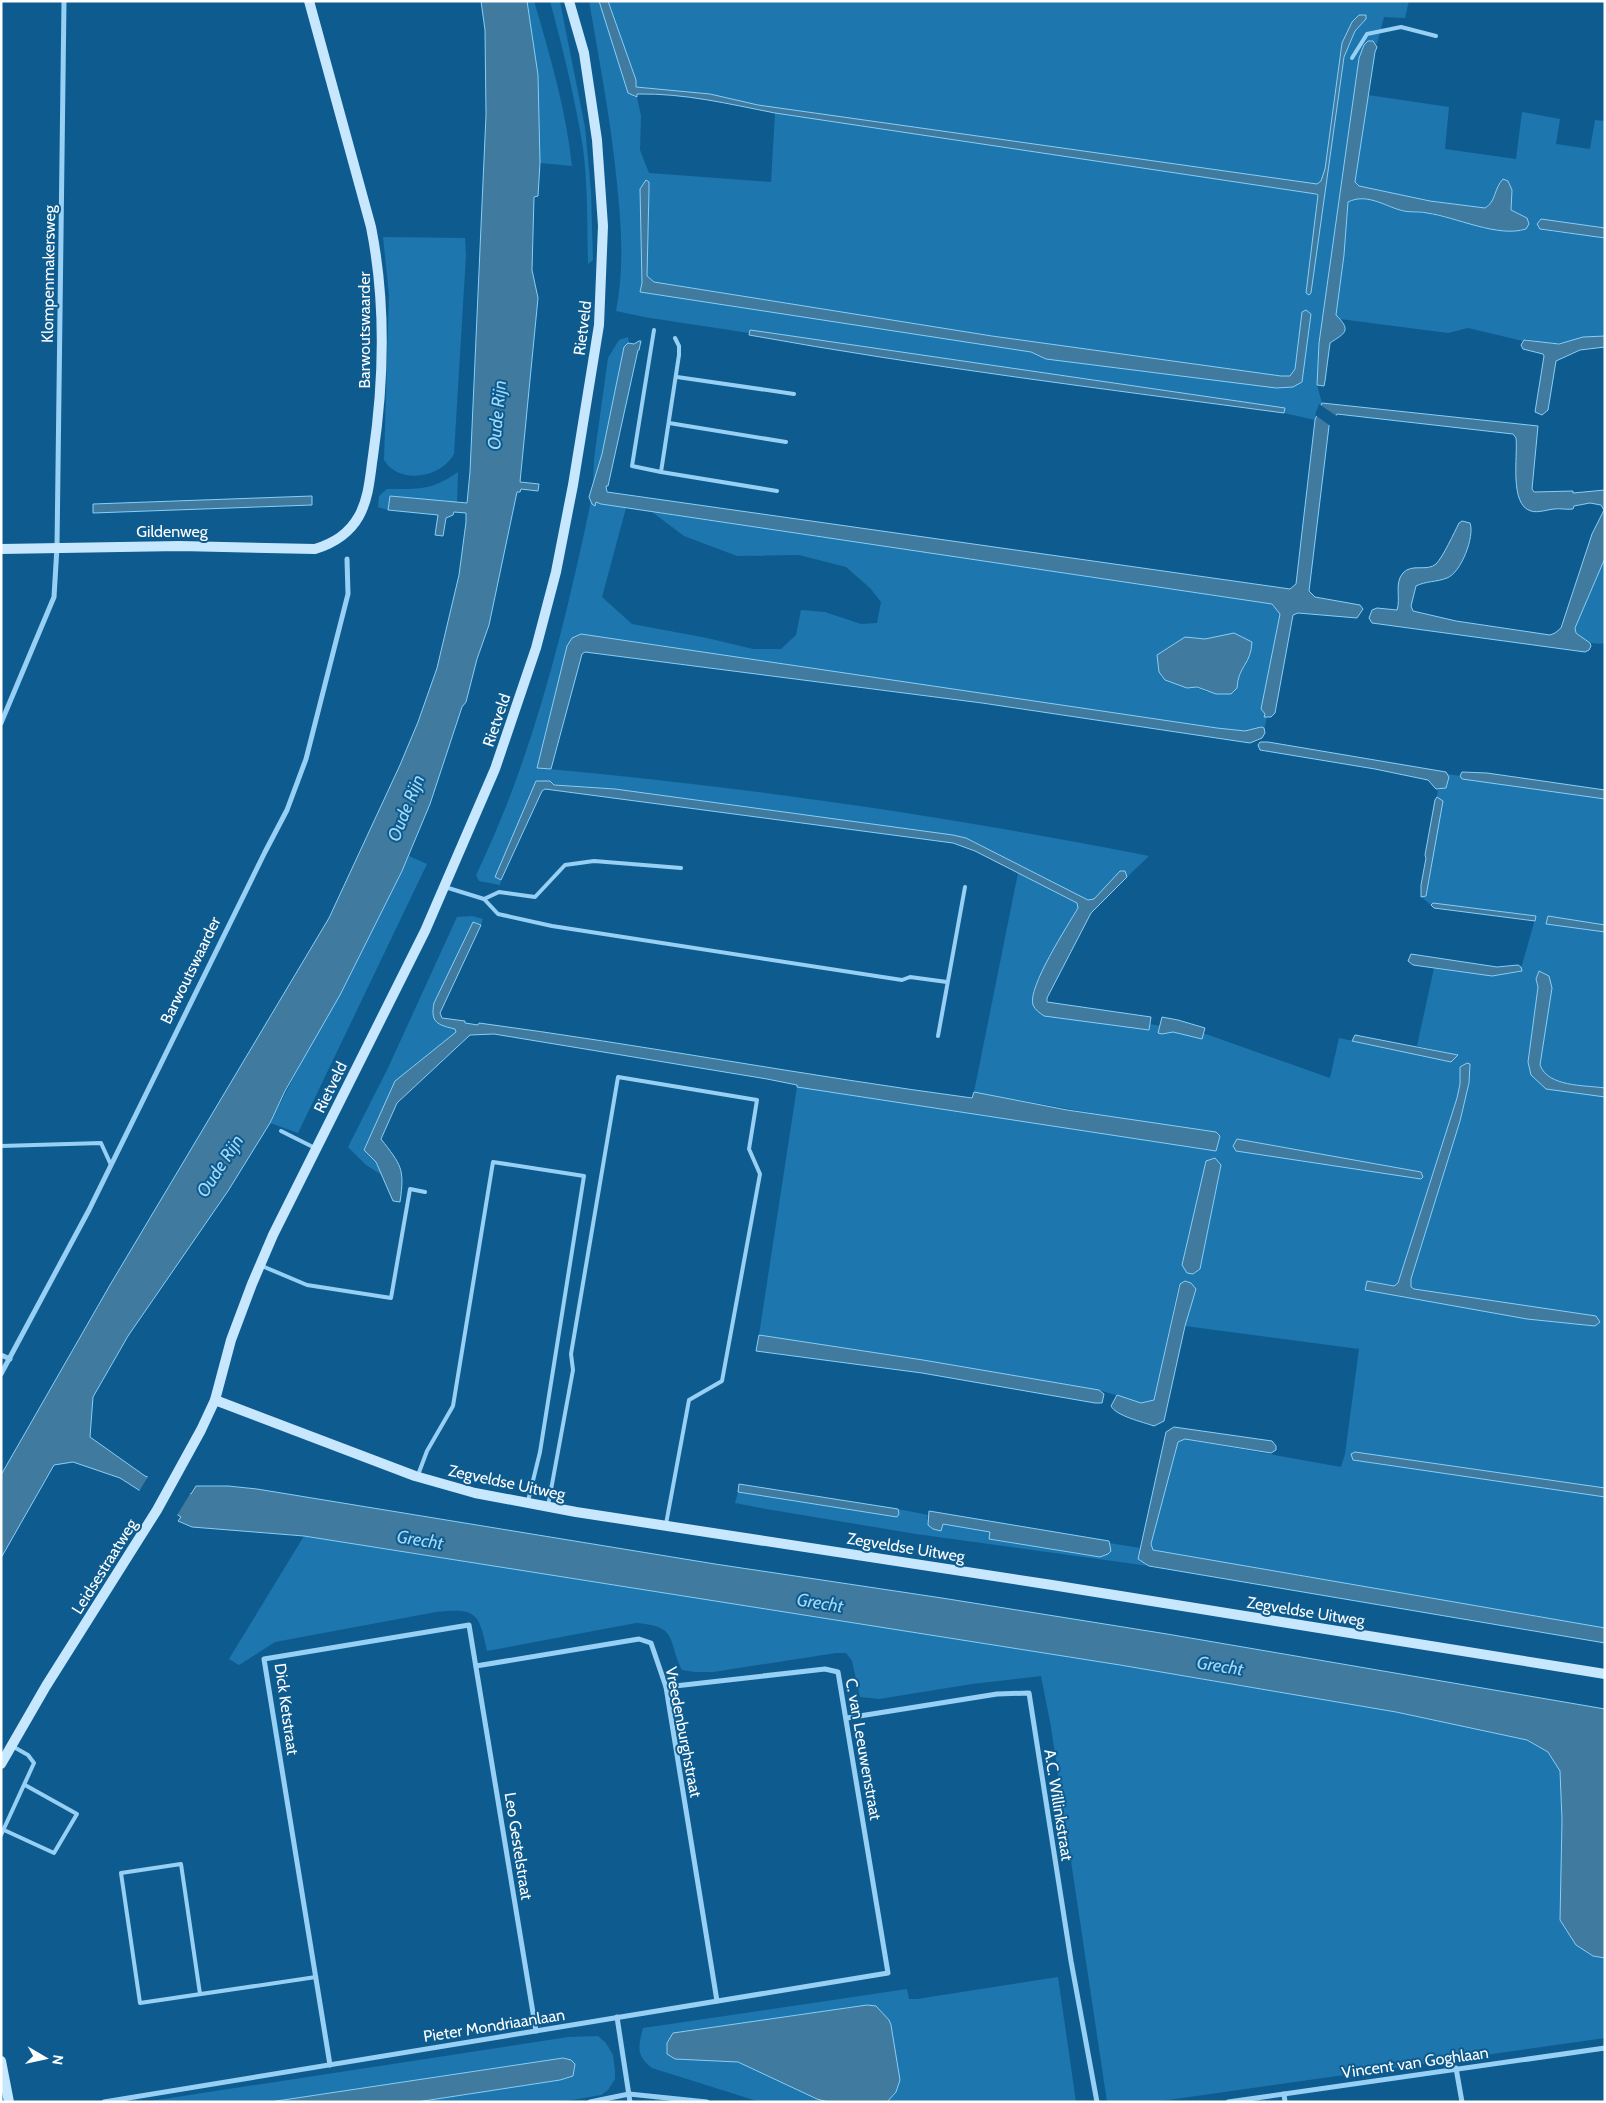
<svg xmlns="http://www.w3.org/2000/svg" width="1606" height="2103" font-family="Cabin,sans-serif">
  <style>
    .green { fill: #1d76ad; fill-rule: evenodd }
    .water { fill: #417a9f; stroke: #88cef8 }
    .pier { fill: #0e5c8f }
    .lines { fill: none; stroke-linecap: round; stroke-linejoin: round }
    .lane { stroke: #97d0f4; stroke-width: 4 }
    .street { stroke: #97d0f4; stroke-width: 5 }
    .secondary { stroke: #c6e7fd; stroke-width: 10 }
    .labels { text-anchor: middle; stroke-width: 4; stroke-linejoin: round; paint-order: stroke }
    .street-label { font-size: 16px; fill: #fff; stroke: #0e5c8f }
    .water-label { font-size: 18px; font-style: italic; fill: #a3dafb; stroke: #0e5c8f }
  </style>
  <rect width="100%" height="100%" fill="#0e5c8f"/>
  <g class="green">
    <path d="M 527,1 L 534,1 C 550,55 566,110 572,166 L 540,163 L 538,75 Z"/>
    <path d="M 550,1 L 560,2 L 585,127 L 591,191 L 593,260 L 588,264 C 587,225 588,186 583,148 C 575,98 563,49 550,1 Z"/>
    <path d="M 589,1 L 599,1 L 634,97 L 637,97 L 641,116 L 640,150 L 649,173 L 771,182 L 775,113 L 1316,194 L 1318,195 L 1309,295 L 1311,292 L 1344,57 L 1355,31 L 1366,19 L 1342,43 L 1325,169 L 1321,181 L 1318,185 L 758,105 L 710,94 L 636,87 L 636,80 L 608,1 L 1409,1 L 1405,18 L 1384,17 L 1377,44 L 1373,41 L 1359,58 L 1319,343 L 1317,385 L 1322,403 L 1315,420 L 1284,413 L 1285,408 L 778,334 L 750,330 L 749,333 L 644,317 L 616,311 C 625,265 621,220 616,174 C 610,116 599,59 589,1 ZM 649,190 L 647,276 L 654,282 L 992,336 L 1281,376 L 1290,376 L 1295,369 L 1302,312 L 1311,314 L 1302,382 L 1046,359 L 1031,352 L 640,292 L 642,283 Z"/>
    <path d="M 1368,95 L 1449,107 L 1445,149 L 1516,159 L 1522,112 L 1560,119 L 1556,144 L 1590,149 L 1595,120 L 1605,121 L 1605,228 L 1541,219 L 1542,230 L 1605,238 L 1605,336 L 1552,344 L 1526,339 L 1523,341 L 1468,328 L 1448,333 L 1340,319 L 1336,315 L 1344,255 L 1348,202 L 1353,199 L 1367,198 L 1402,211 L 1427,213 L 1493,229 L 1522,231 L 1526,229 L 1529,224 L 1527,218 L 1511,210 L 1512,190 L 1508,181 L 1499,183 L 1493,201 L 1485,208 L 1430,201 L 1359,186 L 1355,182 Z"/>
    <path d="M 383,237 L 465,238 L 466,255 L 454,454 C 441,478 399,485 384,460 L 389,295 Z"/>
    <path d="M 628,337 L 629,343 L 624,347 L 602,454 L 593,484 L 594,459 L 608,358 L 619,340 Z"/>
    <path d="M 458,472 L 457,503 L 391,496 L 388,510 L 378,507 L 379,496 L 387,489 C 418,489 431,491 458,472 Z"/>
    <path d="M 591,501 L 595,505 L 596,502 L 601,504 L 626,508 L 602,597 L 632,624 L 707,638 L 753,649 L 781,649 L 796,635 L 801,610 L 825,612 L 861,624 L 877,623 L 881,602 L 870,588 L 846,567 L 799,555 L 737,556 L 684,536 L 652,512 L 1272,604 L 1280,614 L 1261,709 L 1265,714 L 1264,717 L 1267,717 L 1264,731 L 1261,727 L 1246,731 L 1217,728 L 581,634 L 572,638 L 567,646 L 537,768 C 742,786 947,816 1149,856 L 1127,877 L 1125,871 L 1094,899 L 1088,900 L 966,838 L 953,835 L 615,789 L 554,785 L 536,781 L 497,879 L 501,880 L 500,885 L 479,881 L 476,875 C 533,757 564,629 591,501 ZM 1234,633 L 1251,652 C 1246,667 1238,671 1237,688 L 1207,692 L 1159,672 L 1157,655 L 1185,637 L 1205,639 Z"/>
    <path d="M 1605,558 L 1605,643 C 1594,646 1577,640 1575,628 Z"/>
    <path d="M 1448,774 L 1460,776 L 1462,779 L 1605,799 L 1605,925 L 1548,916 L 1546,923 L 1605,932 L 1605,1088 C 1584,1085 1548,1087 1540,1065 L 1539,971 L 1536,979 L 1538,987 L 1528,1062 L 1546,1088 L 1605,1097 L 1605,1488 L 1355,1452 L 1353,1460 L 1605,1497 L 1605,1628 L 1153,1550 L 1151,1544 L 1178,1442 L 1185,1439 L 1341,1467 L 1345,1454 L 1359,1349 L 1185,1326 L 1196,1289 L 1179,1284 L 1154,1400 L 1141,1403 L 1099,1390 L 923,1360 L 759,1335 L 797,1087 L 1216,1151 L 1219,1136 L 974,1092 L 1018,873 L 1077,903 L 1078,908 L 1037,982 L 1033,992 L 1033,1005 L 1149,1030 L 1150,1024 L 1160,1026 L 1158,1033 L 1173,1032 L 1202,1039 L 1203,1033 L 1330,1078 L 1339,1038 L 1451,1062 L 1457,1055 L 1417,1046 L 1434,968 L 1492,976 L 1520,972 L 1536,916 L 1433,903 L 1431,905 L 1421,897 L 1423,896 L 1438,789 L 1440,790 L 1449,777 ZM 1460,1067 L 1469,1083 L 1460,1121 L 1411,1279 L 1411,1287 L 1414,1289 L 1527,1319 L 1365,1290 L 1367,1281 L 1370,1281 L 1395,1286 L 1398,1283 L 1457,1098 L 1460,1084 ZM 1237,1139 L 1421,1172 L 1233,1146 ZM 1215,1158 L 1221,1166 L 1200,1269 L 1193,1274 L 1187,1273 Z"/>
    <path d="M 409,856 L 427,864 L 298,1133 L 270,1123 Z"/>
    <path d="M 472,916 L 483,919 L 481,925 L 474,922 L 434,1003 L 441,1025 L 455,1029 L 456,1032 L 408,1070 L 364,1149 L 376,1162 L 382,1175 L 366,1165 L 348,1147 L 388,1068 L 457,917 Z"/>
    <path d="M 738,1492 L 896,1517 L 899,1514 L 898,1509 L 928,1515 L 927,1519 L 943,1524 L 991,1532 L 989,1539 L 1100,1557 L 1108,1554 L 1111,1551 L 1109,1543 L 1140,1548 L 1138,1559 L 1149,1566 L 916,1534 L 761,1508 L 735,1503 Z"/>
    <path d="M 304,1536 L 1120,1665 L 1396,1712 L 1527,1740 L 1548,1752 L 1560,1771 L 1562,1820 L 1593,1956 L 1605,1958 L 1605,2038 L 1154,2102 L 1107,2102 L 1051,1727 L 1041,1676 L 972,1684 L 879,1699 L 860,1697 L 852,1661 L 846,1653 L 836,1653 L 713,1672 L 695,1672 L 682,1670 C 667,1640 679,1626 636,1623 L 487,1651 C 479,1612 476,1608 436,1612 L 275,1642 L 239,1665 L 229,1659 Z"/>
    <path d="M 1058,1977 L 1076,2102 L 887,2102 L 896,2092 L 867,2005 L 673,2033 L 667,2043 L 717,2059 L 738,2062 L 817,2099 L 828,2102 L 760,2102 L 652,2068 C 636,2056 638,2047 643,2028 L 907,1989 L 909,1999 L 917,1999 Z"/>
    <path d="M 598,2036 L 606,2043 L 613,2055 L 615,2071 L 615,2079 L 608,2090 L 601,2095 L 561,2102 L 417,2102 L 560,2080 L 563,2058 L 270,2102 L 144,2102 L 568,2037 Z"/>
  </g>
  <g class="water">
    <path d="M 481,1 L 527,1 L 538,75 L 540,163 L 538,196 L 534,197 L 532,270 L 538,298 L 520,482 L 539,484 L 538,491 L 521,489 L 520,492 L 517,492 L 489,625 L 477,659 L 466,702 L 462,707 L 430,804 L 402,871 L 340,995 L 285,1091 L 270,1123 L 228,1191 L 128,1336 L 93,1397 L 90,1437 L 145,1476 L 191,1494 L 196,1486 L 228,1486 L 257,1489 L 715,1564 L 942,1598 L 1167,1634 L 1605,1709 L 1605,1958 L 1593,1956 L 1576,1945 L 1560,1920 L 1562,1820 L 1560,1771 L 1548,1752 L 1527,1740 L 1396,1712 L 1120,1665 L 304,1536 L 192,1527 L 178,1521 L 181,1517 L 120,1478 L 73,1462 L 54,1465 L 1,1558 L 1,1475 L 110,1285 L 329,918 L 400,765 L 418,722 L 437,668 L 459,575 L 466,522 L 466,513 L 454,512 L 453,515 L 446,518 L 443,536 L 435,535 L 438,515 L 388,510 L 390,496 L 467,503 L 470,472 L 486,115 L 485,30 Z"/>
    <path d="M 599,1 L 608,1 L 636,80 L 636,87 L 710,94 L 758,105 L 1317,184 L 1321,181 L 1325,169 L 1342,43 L 1352,22 L 1359,15 L 1366,15 L 1366,19 L 1355,31 L 1344,57 L 1311,293 L 1309,295 L 1306,293 L 1318,195 L 1316,194 L 775,113 C 729,104 684,93 637,94 L 637,97 L 628,93 Z"/>
    <path d="M 1368,41 L 1373,41 L 1377,47 L 1375,52 L 1355,182 L 1359,186 L 1430,201 L 1485,208 C 1496,202 1494,188 1503,179 L 1508,181 L 1512,190 L 1511,210 L 1527,218 L 1529,224 L 1526,229 C 1498,238 1456,217 1427,213 C 1418,211 1409,213 1400,210 C 1383,205 1366,193 1348,202 L 1344,255 L 1336,315 C 1352,331 1345,333 1330,343 L 1325,381 L 1324,386 L 1317,385 L 1319,343 L 1359,58 L 1364,45 Z"/>
    <path d="M 646,180 L 649,182 L 649,190 L 647,276 L 654,282 L 992,336 L 1281,376 L 1290,376 L 1295,369 L 1302,312 L 1306,310 L 1311,314 L 1302,382 L 1293,387 L 1276,388 L 1046,359 L 1031,352 L 640,292 L 642,283 L 640,189 Z"/>
    <path d="M 1541,219 L 1605,228 L 1605,238 L 1540,229 L 1537,224 Z"/>
    <path d="M 750,330 L 778,334 L 1285,408 L 1284,413 C 1105,389 926,367 749,335 Z"/>
    <path d="M 1605,336 L 1605,347 L 1580,350 L 1556,361 L 1548,410 L 1542,415 L 1535,412 L 1544,356 L 1543,354 L 1523,349 L 1521,345 L 1524,340 L 1559,344 L 1583,337 Z"/>
    <path d="M 639,341 L 641,341 L 639,350 L 638,350 L 608,486 L 606,486 L 607,492 L 1290,589 L 1296,584 L 1315,420 L 1322,403 L 1538,426 L 1532,489 L 1534,492 L 1573,491 L 1573,493 L 1605,490 L 1605,558 L 1575,628 L 1576,633 L 1590,643 L 1591,646 L 1589,650 L 1585,652 L 1372,623 L 1369,618 L 1372,610 L 1377,608 L 1397,610 C 1401,598 1394,583 1403,573 C 1412,563 1427,572 1436,564 C 1443,557 1454,533 1459,523 L 1462,521 L 1470,523 C 1475,536 1461,573 1447,578 C 1437,582 1426,581 1416,586 L 1411,606 L 1413,611 L 1456,621 L 1550,635 L 1555,633 L 1561,628 L 1592,534 L 1604,510 L 1601,505 L 1590,503 L 1574,506 L 1573,509 C 1566,510 1560,508 1554,509 C 1546,510 1538,513 1531,511 C 1509,505 1518,456 1516,438 L 1513,434 L 1337,414 L 1329,426 L 1309,591 L 1315,597 L 1360,605 L 1363,609 L 1357,618 L 1298,613 L 1293,615 L 1275,713 L 1271,717 L 1264,717 L 1265,714 L 1261,709 L 1280,614 L 1272,604 L 601,504 L 596,502 L 595,506 L 592,504 L 589,497 L 602,454 L 624,347 L 628,343 L 634,344 Z"/>
    <path d="M 312,496 L 312,505 L 93,513 L 93,504 Z"/>
    <path d="M 1234,633 L 1252,642 C 1251,665 1238,666 1237,688 L 1231,694 L 1216,694 L 1197,687 L 1187,688 L 1165,680 L 1159,672 L 1157,655 L 1185,637 L 1205,639 Z"/>
    <path d="M 581,634 L 1217,728 L 1245,731 L 1261,727 L 1264,728 L 1265,733 L 1262,738 L 1250,743 L 982,703 L 585,652 L 582,654 L 551,769 L 537,768 L 567,646 L 572,638 Z"/>
    <path d="M 1260,742 L 1268,742 L 1446,772 L 1449,777 L 1446,788 L 1436,789 L 1428,780 L 1375,769 L 1260,750 L 1258,745 Z"/>
    <path d="M 1462,772 L 1487,773 L 1605,790 L 1605,799 L 1462,779 L 1460,776 Z"/>
    <path d="M 536,781 L 550,781 L 554,785 L 615,789 L 953,835 L 966,838 L 1088,900 L 1094,899 L 1120,871 L 1125,871 L 1127,877 L 1091,913 L 1047,998 L 1047,1002 L 1151,1017 L 1149,1030 L 1044,1016 C 1040,1013 1035,1010 1033,1005 C 1027,988 1068,925 1078,908 L 1077,903 L 975,851 L 953,843 L 545,789 L 542,791 L 501,880 L 495,877 Z"/>
    <path d="M 1437,797 L 1443,801 L 1426,896 L 1421,897 L 1421,885 L 1426,858 L 1425,855 L 1435,800 Z"/>
    <path d="M 1433,903 L 1536,916 L 1535,921 L 1434,908 L 1431,905 Z"/>
    <path d="M 1548,916 L 1605,925 L 1605,932 L 1546,924 Z"/>
    <path d="M 473,922 L 481,925 L 440,1013 L 442,1018 L 465,1021 L 465,1023 L 478,1025 L 479,1023 C 644,1045 807,1076 972,1098 L 974,1092 L 1067,1110 L 1216,1132 L 1220,1136 L 1216,1151 L 797,1087 L 797,1085 L 767,1079 L 494,1034 L 470,1035 L 397,1103 L 381,1139 C 401,1165 405,1168 400,1202 L 393,1201 L 376,1162 L 364,1150 L 395,1081 L 456,1032 L 455,1029 C 438,1025 430,1023 434,1003 Z"/>
    <path d="M 1411,954 L 1497,967 L 1518,965 L 1521,967 L 1522,971 L 1492,976 L 1413,965 L 1408,961 Z"/>
    <path d="M 1539,971 L 1549,976 L 1552,988 L 1540,1065 C 1548,1087 1584,1085 1605,1088 L 1605,1097 L 1546,1089 L 1531,1075 L 1528,1062 L 1538,987 L 1536,979 Z"/>
    <path d="M 1162,1017 L 1178,1020 L 1205,1028 L 1202,1039 L 1173,1032 L 1162,1034 L 1158,1033 Z"/>
    <path d="M 1355,1035 L 1458,1055 L 1451,1062 L 1352,1041 Z"/>
    <path d="M 1467,1063 L 1470,1064 L 1469,1083 L 1460,1121 L 1411,1279 L 1411,1287 L 1414,1289 L 1596,1316 L 1600,1322 L 1595,1326 L 1527,1319 L 1365,1290 L 1367,1281 L 1394,1286 L 1398,1283 L 1457,1098 L 1460,1084 L 1460,1067 Z"/>
    <path d="M 1237,1139 L 1421,1172 L 1423,1177 L 1421,1179 L 1236,1151 L 1233,1146 Z"/>
    <path d="M 1215,1158 L 1221,1165 L 1200,1269 L 1193,1274 L 1187,1273 L 1182,1265 L 1206,1161 Z"/>
    <path d="M 1185,1281 L 1191,1283 L 1196,1289 L 1185,1326 L 1164,1421 L 1154,1426 C 1143,1422 1116,1416 1111,1406 L 1117,1395 L 1141,1403 L 1154,1400 L 1180,1284 Z"/>
    <path d="M 759,1335 L 923,1360 L 1099,1390 L 1104,1394 L 1102,1403 L 1095,1403 L 922,1373 L 756,1351 Z"/>
    <path d="M 1174,1427 L 1272,1441 L 1276,1446 L 1276,1450 L 1271,1453 L 1185,1439 L 1178,1442 L 1151,1544 L 1153,1550 L 1605,1628 L 1605,1643 L 1149,1566 L 1138,1559 L 1166,1432 Z"/>
    <path d="M 1355,1452 L 1605,1488 L 1605,1497 L 1353,1460 L 1351,1454 Z"/>
    <path d="M 739,1484 L 898,1509 L 899,1514 L 897,1517 L 738,1492 Z"/>
    <path d="M 929,1511 L 1109,1541 L 1111,1551 L 1108,1554 L 1100,1557 L 989,1539 L 990,1532 L 943,1524 L 941,1531 L 933,1529 L 928,1525 Z"/>
    <path d="M 867,2005 L 876,2006 L 889,2020 L 891,2025 L 900,2080 L 896,2092 L 887,2102 L 828,2102 L 817,2099 L 738,2062 L 675,2059 L 667,2054 L 667,2043 L 673,2033 Z"/>
    <path d="M 563,2058 L 571,2060 L 575,2064 L 573,2076 L 560,2080 L 417,2102 L 270,2102 Z"/>
  </g>
  <g class="pier">
    <path d="M 1319,404 L 1338,417 L 1332,427 L 1315,415 Z"/>
    <path d="M 149,1475 L 190,1491 L 193,1489 L 176,1517 L 138,1493 Z"/>
  </g>
  <g class="lines">
    <g class="lane">
      <path d="M 1352,58 L 1367,34 L 1401,27 L 1436,36"/>
      <path d="M 654,330 L 632,466 L 661,472"/>
      <path d="M 675,338 L 679,346 L 679,355 L 661,472 L 777,491"/>
      <path d="M 677,377 L 794,394"/>
      <path d="M 669,423 L 786,442"/>
      <path d="M 445,887 L 484,899 L 498,914 L 552,926 L 902,980 L 910,977 L 947,982"/>
      <path d="M 484,899 L 499,892 L 535,897 L 565,865 L 594,861 L 681,868"/>
      <path d="M 938,1036 L 965,887"/>
      <path d="M 281,1131 L 315,1148"/>
      <path d="M 1,1146 L 101,1143 L 111,1165"/>
      <path d="M 262,1266 L 307,1285 L 391,1298 L 410,1189 L 425,1192"/>
      <path d="M 418,1475 L 427,1451 L 453,1406 L 493,1162 L 584,1176 L 540,1452 L 528,1501"/>
      <path d="M 548,1506 L 573,1370 L 571,1354 L 618,1077 L 757,1100 L 749,1149 L 760,1174 L 722,1381 L 689,1400 L 666,1524"/>
      <path d="M 4,1830 L 54,1853 L 77,1814 L 25,1785"/>
      <path d="M 1,1835 L 34,1763 L 28,1755 L 12,1746"/>
      <path d="M 200,1994 L 181,1864 L 121,1873 L 140,2003 L 316,1977"/>
    </g>
    <g class="street">
      <path d="M 1,723 L 54,597 L 57,547 L 64,1"/>
      <path d="M 1,1355 L 10,1359"/>
      <path d="M 1,1374 L 89,1210 L 265,852 L 287,810 L 306,759 L 348,594 L 347,559"/>
      <path d="M 476,1666 L 639,1639 L 651,1643 L 666,1687 L 717,2001"/>
      <path d="M 847,1718 L 997,1694 L 1029,1693 L 1071,1961 L 1097,2102"/>
      <path d="M 617,2017 L 630,2102"/>
      <path d="M 330,2065 L 264,1659 L 469,1625 L 536,2031"/>
      <path d="M 1456,2068 L 1462,2102"/>
      <path d="M 1284,2094 L 1285,2102"/>
      <path d="M 104,2102 L 888,1973 L 838,1672 L 825,1669 L 666,1687"/>
      <path d="M 590,2102 L 629,2094 L 707,2102"/>
      <path d="M 1228,2102 L 1605,2048"/>
    </g>
    <g class="secondary">
      <path d="M 1,549 L 180,546 L 315,549 C 334,543 349,534 359,516 C 369,498 370,476 373,456 C 384,381 386,302 371,227 L 309,1"/>
      <path d="M 215,1400 L 415,1476 L 475,1493 L 576,1512 L 1052,1585 L 1605,1674"/>
      <path d="M 1,1764 L 46,1686 L 157,1510 L 201,1430 L 215,1400 L 231,1340 L 252,1284 L 273,1235 L 425,931 L 495,769 L 536,648 L 556,572 L 573,485 L 599,325 L 603,226 L 597,140 L 584,53 L 569,1"/>
      <path d="M 1,2061 L 9,2102"/>
    </g>
  </g>
  <g class="labels">
    <g class="street-label">
      <text transform="translate(48 274) rotate(-89)" y="6">Klompenmakersweg</text>
      <text transform="translate(582 328) rotate(-83)" y="6">Rietveld</text>
      <text transform="translate(364 330) rotate(-90)" y="6">Barwoutswaarder</text>
      <text x="172" y="537">Gildenweg</text>
      <text transform="translate(496 720) rotate(-71)" y="6">Rietveld</text>
      <text transform="translate(190 970) rotate(-64)" y="6">Barwoutswaarder</text>
      <text transform="translate(330 1087) rotate(-64)" y="6">Rietveld</text>
      <text transform="translate(507 1482) rotate(12)" y="6">Zegveldse Uitweg</text>
      <text transform="translate(906 1547) rotate(9)" y="6">Zegveldse Uitweg</text>
      <text transform="translate(104 1566) rotate(-58)" y="6">Leidsestraatweg</text>
      <text transform="translate(1306 1611) rotate(9)" y="6">Zegveldse Uitweg</text>
      <text transform="translate(287 1709) rotate(82)" y="6">Dick Ketstraat</text>
      <text transform="translate(684 1732) rotate(79)" y="6">Vreedenburghstraat</text>
      <text transform="translate(864 1749) rotate(80)" y="6">C. van Leeuwenstraat</text>
      <text transform="translate(1059 1805) rotate(81)" y="6">A.C. Willinkstraat</text>
      <text transform="translate(519 1846) rotate(81)" y="6">Leo Gestelstraat</text>
      <text transform="translate(494 2025) rotate(-9)" y="6">Pieter Mondriaanlaan</text>
      <text transform="translate(1415 2062) rotate(-8)" y="6">Vincent van Goghlaan</text>
    </g>
    <g class="water-label">
      <text transform="translate(497 415) rotate(-85)" y="6">Oude Rijn</text>
      <text transform="translate(406 808) rotate(-68)" y="6">Oude Rijn</text>
      <text transform="translate(220 1166) rotate(-57)" y="6">Oude Rijn</text>
      <text transform="translate(420 1540) rotate(9)" y="6">Grecht</text>
      <text transform="translate(820 1603) rotate(9)" y="6">Grecht</text>
      <text transform="translate(1220 1666) rotate(9)" y="6">Grecht</text>
    </g>
  </g>
  <rect width="1606" height="2103" fill="none" stroke="#ffffff" stroke-width="5"/>
  <g transform="translate(45 2058) rotate(99)" stroke="#0e5c8f" stroke-width="4" paint-order="stroke">
  <path d="M0-4L9 19L0 12L-9 19Z" fill="#ffffff"/>
  <text y="-8" font-size="14" font-weight="bold" text-anchor="middle" fill="#ffffff">N</text>
  </g>
</svg>
